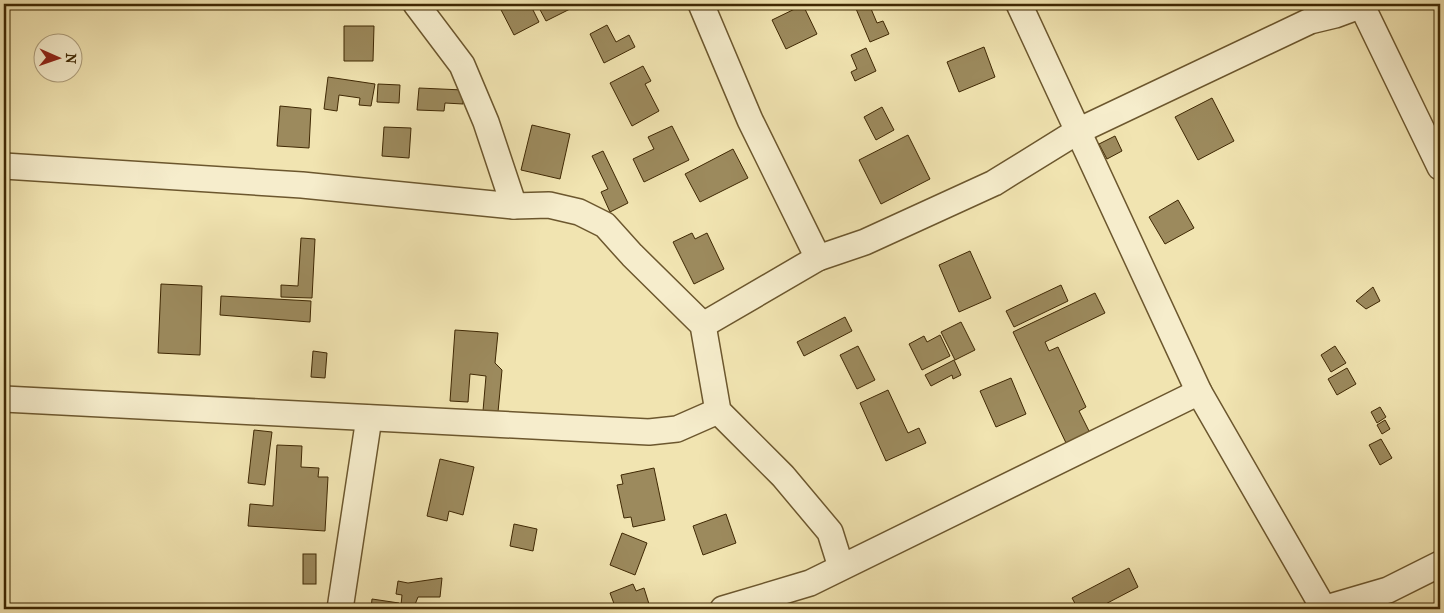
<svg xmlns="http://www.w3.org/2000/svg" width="1444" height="613" font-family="'IM FELL French Canon',serif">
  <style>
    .building { fill: #9c8a5d; stroke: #3f2803 }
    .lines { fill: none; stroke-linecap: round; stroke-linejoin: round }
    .minor-casing { stroke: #6c572e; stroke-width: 28 }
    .minor { stroke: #f6edcc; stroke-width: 25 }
  </style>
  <rect width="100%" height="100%" fill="#f1e4b1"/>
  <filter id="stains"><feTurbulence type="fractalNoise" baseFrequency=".004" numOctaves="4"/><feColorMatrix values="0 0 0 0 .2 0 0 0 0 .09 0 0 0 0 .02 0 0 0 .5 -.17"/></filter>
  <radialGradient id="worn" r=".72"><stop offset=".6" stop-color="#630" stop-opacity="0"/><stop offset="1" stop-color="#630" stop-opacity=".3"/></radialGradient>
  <g class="building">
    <path d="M 498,4 L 530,4 L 539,22 L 514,35 Z"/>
    <path d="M 537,4 L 580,4 L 546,21 Z"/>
    <path d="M 854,4 L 869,4 L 877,23 L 883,21 L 889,34 L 870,42 Z"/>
    <path d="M 803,5 L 817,34 L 786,49 L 772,20 Z"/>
    <path d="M 607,25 L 616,42 L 629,35 L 635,47 L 604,63 L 590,34 Z"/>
    <path d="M 344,26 L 374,26 L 373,61 L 344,61 Z"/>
    <path d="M 984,47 L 995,77 L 959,92 L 947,62 Z"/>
    <path d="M 866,48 L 876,71 L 855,81 L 851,72 L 857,69 L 851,55 Z"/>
    <path d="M 643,66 L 651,81 L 645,84 L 659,111 L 632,126 L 610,83 Z"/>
    <path d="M 328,77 L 375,84 L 371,106 L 359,105 L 360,98 L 339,95 L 337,111 L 324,109 Z"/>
    <path d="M 378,84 L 400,85 L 399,103 L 377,102 Z"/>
    <path d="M 419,88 L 463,90 L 463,104 L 445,103 L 444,111 L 417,110 Z"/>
    <path d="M 1212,98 L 1234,141 L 1198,160 L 1175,117 Z"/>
    <path d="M 280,106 L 311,109 L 309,148 L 277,146 Z"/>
    <path d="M 882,107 L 894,130 L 876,140 L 864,117 Z"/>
    <path d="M 532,125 L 570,134 L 560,179 L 521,170 Z"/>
    <path d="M 672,126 L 689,160 L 644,182 L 633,159 L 654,149 L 648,137 Z"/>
    <path d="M 384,127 L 411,128 L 409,158 L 382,156 Z"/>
    <path d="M 908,135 L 930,179 L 881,204 L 859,160 Z"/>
    <path d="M 1115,136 L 1122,151 L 1107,159 L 1099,144 Z"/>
    <path d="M 733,149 L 748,178 L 700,202 L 685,174 Z"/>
    <path d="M 603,151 L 628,203 L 610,212 L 601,192 L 608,189 L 592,156 Z"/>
    <path d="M 1178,200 L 1194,228 L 1165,244 L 1149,217 Z"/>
    <path d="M 692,233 L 695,239 L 707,233 L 724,269 L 694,284 L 673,242 Z"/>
    <path d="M 301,238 L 315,239 L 312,298 L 281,297 L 281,285 L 298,286 Z"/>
    <path d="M 970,251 L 991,298 L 959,312 L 939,265 Z"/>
    <path d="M 161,284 L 202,286 L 200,355 L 158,353 Z"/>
    <path d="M 1061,285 L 1068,301 L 1014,327 L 1006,311 Z"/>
    <path d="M 1373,287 L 1380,301 L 1366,309 L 1356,301 Z"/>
    <path d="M 1095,293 L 1105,313 L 1045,342 L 1049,351 L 1058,347 L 1086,407 L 1079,411 L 1090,433 L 1067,445 L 1013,332 Z"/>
    <path d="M 221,296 L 311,301 L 310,322 L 220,315 Z"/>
    <path d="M 845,317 L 852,331 L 804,356 L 797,342 Z"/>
    <path d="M 961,322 L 975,350 L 955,360 L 941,332 Z"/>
    <path d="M 455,330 L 498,333 L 495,363 L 502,370 L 498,412 L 483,411 L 486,376 L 470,374 L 468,402 L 450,401 Z"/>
    <path d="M 940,335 L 950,356 L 922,370 L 909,344 L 924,336 L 927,342 Z"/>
    <path d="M 858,346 L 875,380 L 857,389 L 840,355 Z"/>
    <path d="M 1335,346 L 1346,363 L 1331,372 L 1321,355 Z"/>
    <path d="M 313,351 L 327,353 L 325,378 L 311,377 Z"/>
    <path d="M 954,360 L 961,375 L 953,379 L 952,375 L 931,386 L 925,375 Z"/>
    <path d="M 1347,368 L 1356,384 L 1337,395 L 1328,379 Z"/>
    <path d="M 1011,378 L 1026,414 L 996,427 L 980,391 Z"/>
    <path d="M 888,390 L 908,433 L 919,428 L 926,443 L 886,461 L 860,403 Z"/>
    <path d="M 1380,407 L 1386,417 L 1377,423 L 1371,412 Z"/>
    <path d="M 1385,420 L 1390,429 L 1382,434 L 1377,425 Z"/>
    <path d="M 254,430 L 272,432 L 265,485 L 248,483 Z"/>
    <path d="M 1381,439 L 1392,458 L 1380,465 L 1369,445 Z"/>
    <path d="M 277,445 L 302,446 L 301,467 L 319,468 L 318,477 L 328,477 L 325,531 L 248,526 L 250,504 L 273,506 Z"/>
    <path d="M 440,459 L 474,467 L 463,515 L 449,511 L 447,521 L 427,516 Z"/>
    <path d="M 654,468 L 665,520 L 633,527 L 631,517 L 624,518 L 617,485 L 623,484 L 621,475 Z"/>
    <path d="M 726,514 L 736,543 L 703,555 L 693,526 Z"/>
    <path d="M 514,524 L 537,529 L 533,551 L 510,546 Z"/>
    <path d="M 622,533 L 647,543 L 635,575 L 610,565 Z"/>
    <rect x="303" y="554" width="13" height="30"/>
    <path d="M 1129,568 L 1138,587 L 1096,609 L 1078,609 L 1072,598 Z"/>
    <path d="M 442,578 L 440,597 L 418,597 L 414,607 L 401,605 L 402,595 L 396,594 L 398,581 L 408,583 Z"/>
    <path d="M 633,584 L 636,591 L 644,588 L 649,604 L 634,609 L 616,609 L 610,593 Z"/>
    <path d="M 372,599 L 399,603 L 398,609 L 371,609 Z"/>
  </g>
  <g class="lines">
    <g class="minor-casing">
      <g id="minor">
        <path d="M 416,4 L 462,65 L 486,122 L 514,206"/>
        <path d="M 701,4 L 750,120 L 818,258"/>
        <path d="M 1019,4 L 1199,392 L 1324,609"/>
        <path d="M 1361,4 L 1440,167"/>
        <path d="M 4,166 L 302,185 L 514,206 L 549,205 L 579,212 L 605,225 L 632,255 L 703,325 L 718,411 L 783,476 L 830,532 L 841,567"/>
        <path d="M 703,325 L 818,258 L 865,242 L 994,183 L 1078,131 L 1310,21 L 1335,15 L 1362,5"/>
        <path d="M 4,399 L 649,432 L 677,429 L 718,411"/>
        <path d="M 340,609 L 369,418"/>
        <path d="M 723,609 L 810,583 L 1199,392"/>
        <path d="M 1323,609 L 1388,590 L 1440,564"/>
      </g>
    </g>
    <use href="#minor" class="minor"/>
  </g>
  <rect width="1444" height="613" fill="none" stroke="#f1e4b1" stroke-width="20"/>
  <rect x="5" y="5" width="1434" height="603" fill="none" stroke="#3f2803" stroke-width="2.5"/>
  <rect x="10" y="10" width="1424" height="593" fill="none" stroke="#3f2803"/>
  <g transform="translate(58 58) rotate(92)"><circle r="24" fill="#f6edcc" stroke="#ad9e7c"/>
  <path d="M0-4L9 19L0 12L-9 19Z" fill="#8f2418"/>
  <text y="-8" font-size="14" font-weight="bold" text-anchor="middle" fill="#3f2803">N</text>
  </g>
  <rect width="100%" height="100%" filter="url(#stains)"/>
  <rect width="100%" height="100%" fill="url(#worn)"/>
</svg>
